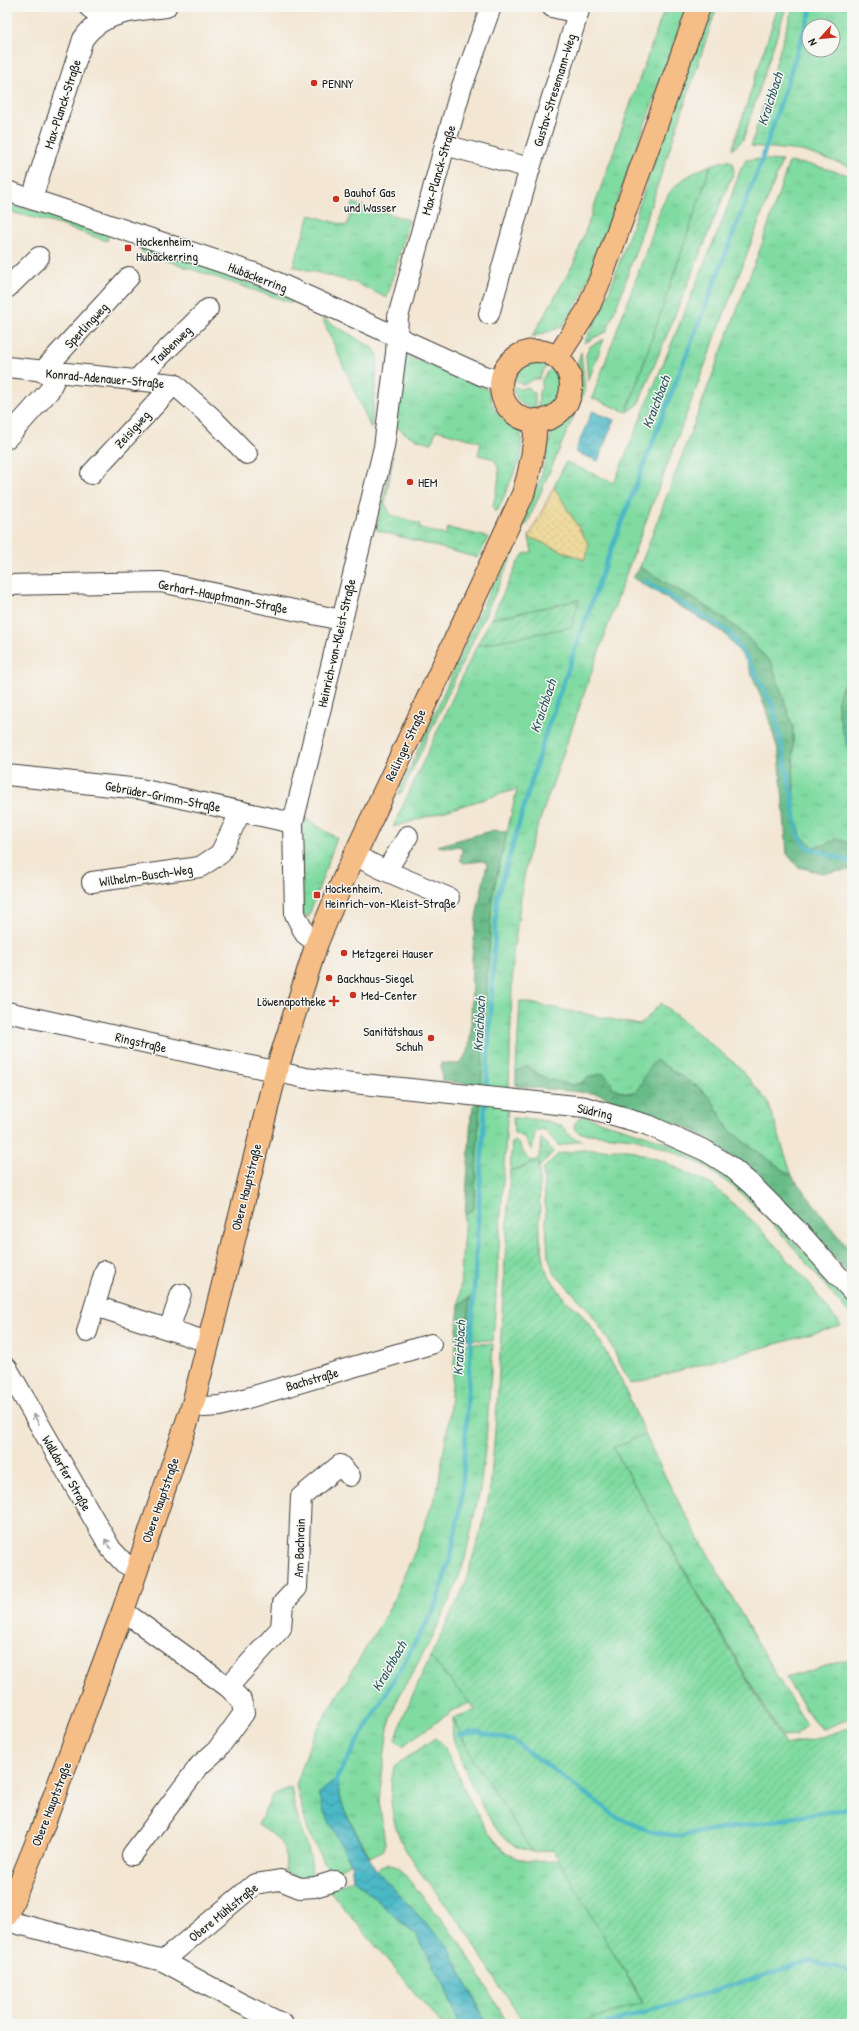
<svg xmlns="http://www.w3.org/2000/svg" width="859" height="2031" font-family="'Patrick Hand',sans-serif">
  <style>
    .grass { fill: url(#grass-tufts); stroke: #4e7c5e; fill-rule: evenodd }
    .forest { fill: url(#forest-crowns); stroke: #426c52 }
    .sand { fill: url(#sand-dots); stroke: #857b5d }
    .garden { fill: url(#garden-furrows); stroke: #4e7c5e }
    .water { fill: url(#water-waves); stroke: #346a71 }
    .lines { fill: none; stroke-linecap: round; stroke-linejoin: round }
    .stream { stroke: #4bb8c6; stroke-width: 4.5 }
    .minor-casing { stroke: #3c3a37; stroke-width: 22 }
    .major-casing { stroke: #3c3a37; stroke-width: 24 }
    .minor { stroke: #fff; stroke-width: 20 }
    .major { stroke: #f6be87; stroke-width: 22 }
    .oneway { stroke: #999 }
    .poi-dot { fill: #c8321e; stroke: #f6f6f2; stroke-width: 1.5 }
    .labels { text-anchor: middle; stroke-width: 3; stroke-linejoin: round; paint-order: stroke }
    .poi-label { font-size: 13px; fill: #1c1c1c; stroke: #f6f6f2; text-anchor: start }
    .street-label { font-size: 13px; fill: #1c1c1c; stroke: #f6f6f2 }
    .water-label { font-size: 14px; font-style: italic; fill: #2f5a60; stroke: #f6f6f2 }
  </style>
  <defs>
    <pattern id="grass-tufts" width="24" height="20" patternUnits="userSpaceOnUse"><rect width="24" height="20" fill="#80dba1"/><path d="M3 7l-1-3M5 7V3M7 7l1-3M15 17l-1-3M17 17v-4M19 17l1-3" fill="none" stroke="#6ebb8a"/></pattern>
    <pattern id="forest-crowns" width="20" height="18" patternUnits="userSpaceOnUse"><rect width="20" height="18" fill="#68bb87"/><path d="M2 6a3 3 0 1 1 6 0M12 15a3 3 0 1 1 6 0" fill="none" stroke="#55976e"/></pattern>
    <pattern id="sand-dots" width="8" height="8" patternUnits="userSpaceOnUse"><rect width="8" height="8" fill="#eeda9e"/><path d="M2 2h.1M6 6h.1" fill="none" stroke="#ccba88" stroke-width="1.8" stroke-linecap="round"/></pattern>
    <pattern id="garden-furrows" width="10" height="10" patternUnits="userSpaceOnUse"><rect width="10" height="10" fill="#80dba1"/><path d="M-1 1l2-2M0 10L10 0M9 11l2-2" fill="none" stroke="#6ebb8a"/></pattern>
    <pattern id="water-waves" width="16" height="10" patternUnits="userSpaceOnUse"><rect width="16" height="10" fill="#4bb8c6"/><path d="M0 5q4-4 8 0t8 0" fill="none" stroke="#3e95a0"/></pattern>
  </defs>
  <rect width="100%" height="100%" fill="#f6f6f2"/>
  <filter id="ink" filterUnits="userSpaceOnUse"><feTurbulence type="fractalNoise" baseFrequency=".025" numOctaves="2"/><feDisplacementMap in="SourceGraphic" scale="8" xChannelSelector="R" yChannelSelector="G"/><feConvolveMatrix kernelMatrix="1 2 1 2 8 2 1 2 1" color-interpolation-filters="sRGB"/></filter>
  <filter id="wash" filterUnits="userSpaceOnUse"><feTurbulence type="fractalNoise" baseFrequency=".012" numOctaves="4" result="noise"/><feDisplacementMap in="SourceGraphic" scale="16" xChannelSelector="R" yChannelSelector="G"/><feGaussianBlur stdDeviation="0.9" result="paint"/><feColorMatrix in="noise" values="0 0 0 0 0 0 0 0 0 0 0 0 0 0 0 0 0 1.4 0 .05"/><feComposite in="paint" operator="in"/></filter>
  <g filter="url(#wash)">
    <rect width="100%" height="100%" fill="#f3e6d3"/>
    <g class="grass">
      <path d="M 665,7 L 687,7 L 604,238 L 581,297 L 562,327 L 532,337 L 574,263 Z"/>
      <path d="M 708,7 L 717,7 L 622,292 L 607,331 L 584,343 L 607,298 Z"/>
      <path d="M 778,7 L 786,7 L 743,140 L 732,150 Z"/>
      <path d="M 793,7 L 852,7 L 852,167 L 802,151 L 751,146 ZM 809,26 L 833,26 L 833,50 L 809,50 Z"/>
      <path d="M 754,159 L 782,161 L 626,574 L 527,857 L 513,953 L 509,1087 L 493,1341 L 467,1339 L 470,1297 L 459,1305 L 465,1215 L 474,1208 L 492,897 L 517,789 L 393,827 L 477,645 L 572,627 L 579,600 L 491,619 L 518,562 L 524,554 L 532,552 L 529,537 L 584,560 L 589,545 L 554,487 L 566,462 L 614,483 L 725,214 L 740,171 L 746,160 Z"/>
      <path d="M 789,162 L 813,165 L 852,176 L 852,672 L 846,680 L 838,701 L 840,716 L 852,762 L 852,845 L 837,838 L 825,845 L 814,847 L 801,836 L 794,809 L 793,727 L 772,664 L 743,633 L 715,612 L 640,567 L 763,241 Z"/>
      <path d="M 711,165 L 627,412 L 592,398 L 652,235 C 662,196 673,180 711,165 Z"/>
      <path d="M 353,203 L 409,220 L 387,298 L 356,283 L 293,266 L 310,215 L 347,226 Z"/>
      <path d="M 7,204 L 67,219 L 87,228 L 109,233 L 107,241 L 54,223 L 7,211 Z"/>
      <path d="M 143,245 L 294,299 L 292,303 L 141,252 Z"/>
      <path d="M 322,318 L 373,348 L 378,355 L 371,428 Z"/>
      <path d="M 604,339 L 588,382 L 586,355 L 589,347 Z"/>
      <path d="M 581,352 L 585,390 L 527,524 L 521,527 L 520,526 L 541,477 L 551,435 L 571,411 L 577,401 L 579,388 L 577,367 Z"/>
      <path d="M 406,355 L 489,390 C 491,410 503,423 521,430 L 522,455 L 498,510 L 494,511 L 493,506 C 495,494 506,466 491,458 C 487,457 482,456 478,455 L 481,442 L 436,430 L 432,443 C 413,439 407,436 392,423 Z"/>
      <path d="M 537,362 L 549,365 L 544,369 L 539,379 L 533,379 C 519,388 528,384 513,381 C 516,369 525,362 537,362 Z"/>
      <path d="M 553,368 C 566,384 559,406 538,409 L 539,392 L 542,387 L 542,380 L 546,373 Z"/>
      <path d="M 513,386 L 521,389 L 529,387 L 531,391 L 535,393 L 535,409 C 522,407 514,399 513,386 Z"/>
      <path d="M 393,456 L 385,504 L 391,515 L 420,524 L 419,528 L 445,535 L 448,528 L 488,537 L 478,558 L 376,530 Z"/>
      <path d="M 511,548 L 513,549 L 513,555 L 402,792 L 398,794 L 508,550 Z"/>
      <path d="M 301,816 L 337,838 L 308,918 L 303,915 Z"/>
      <path d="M 520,1001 L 640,1025 L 661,1003 L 740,1068 L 768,1102 L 792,1176 L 745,1143 L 729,1130 L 711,1099 L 698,1087 L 656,1060 L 642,1081 L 642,1086 C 631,1096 624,1093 612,1087 C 605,1083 596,1081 588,1078 C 574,1093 543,1080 529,1068 L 516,1072 Z"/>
      <path d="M 582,1116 C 622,1128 662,1138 699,1158 C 733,1177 758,1203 784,1231 C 807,1255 830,1280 852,1305 L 852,1318 L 795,1249 L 765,1216 L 735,1188 L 701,1164 L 670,1150 L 634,1138 L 579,1133 L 574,1126 L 575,1123 Z"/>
      <path d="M 513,1118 C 528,1119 545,1119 559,1125 C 569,1129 566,1139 582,1140 L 559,1146 L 546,1131 L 541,1129 L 535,1133 L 532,1151 L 524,1137 L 514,1133 Z"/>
      <path d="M 541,1138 L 554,1151 L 539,1167 L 538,1162 L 510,1171 L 512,1142 L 515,1141 C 523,1146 523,1158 533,1161 L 538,1159 L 541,1150 Z"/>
      <path d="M 627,1149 L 665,1162 L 712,1185 L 756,1224 L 807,1281 L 841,1326 L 630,1384 L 609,1341 L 589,1310 L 554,1273 L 548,1256 L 543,1169 L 558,1154 L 581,1150 Z"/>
      <path d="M 456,1343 L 493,1344 L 486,1441 L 480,1489 L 465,1559 L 455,1588 L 433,1636 L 396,1702 L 388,1728 L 379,1800 L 385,1844 L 382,1851 L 370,1857 L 343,1808 L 336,1779 L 342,1845 L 351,1863 L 336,1872 L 328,1869 L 309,1835 L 296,1785 L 312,1738 L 388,1611 L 416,1549 L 437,1491 L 448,1426 Z"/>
      <path d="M 645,1434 C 665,1480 691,1524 716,1568 C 745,1621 774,1674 807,1725 L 795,1736 L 782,1737 L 613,1448 Z"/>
      <path d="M 430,1657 L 470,1703 L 454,1710 L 402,1746 L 395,1741 L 406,1710 Z"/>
      <path d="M 852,1658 L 852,1718 L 822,1729 L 814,1722 L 786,1678 Z"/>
      <path d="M 453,1718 L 472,1757 L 533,1852 C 523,1849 514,1847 506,1840 C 488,1825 459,1760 453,1737 C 452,1731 453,1724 453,1718 Z"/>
      <path d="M 435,1738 L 444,1746 L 473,1807 L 488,1832 L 503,1850 L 513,1857 L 527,1861 L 560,1860 L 643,2004 L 574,2024 L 525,2024 C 513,2007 501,1989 490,1971 C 482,1959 476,1946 468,1934 C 430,1878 378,1844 394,1767 Z"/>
      <path d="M 291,1787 C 293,1800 296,1813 300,1826 C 306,1844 314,1859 311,1877 L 302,1880 L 285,1871 C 289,1845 279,1838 258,1825 L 273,1795 Z"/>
      <path d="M 388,1863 L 399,1868 L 460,1942 L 508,2024 L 487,2024 L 471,1991 L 376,1870 Z"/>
      <path d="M 353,1879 L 416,1935 L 445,1986 L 457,2019 L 461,2024 L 441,2024 L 329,1890 Z"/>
    </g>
    <g class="forest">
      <path d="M 640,567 L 715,612 L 743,633 L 772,664 L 793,727 L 794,809 L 801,836 L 814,847 L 825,845 L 837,838 L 852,845 L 852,870 L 822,873 L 798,867 L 787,854 L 779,753 L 765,707 L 746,660 L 724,633 L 633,578 Z"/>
      <path d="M 852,672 L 852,762 C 848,746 836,716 838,700 C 839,691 846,680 852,672 Z"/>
      <path d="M 494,830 L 507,832 L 492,897 L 474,1208 L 465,1215 L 471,1115 L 481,1085 L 442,1081 L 441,1063 L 459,1064 L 468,1052 L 471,1032 L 472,958 L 476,917 L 487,864 L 483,861 L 464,863 L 460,860 L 462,850 L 459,846 L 450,848 L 437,846 Z"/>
      <path d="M 656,1060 L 698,1087 L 711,1099 L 729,1130 L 745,1143 L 792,1176 L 852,1253 L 852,1277 L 747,1169 L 711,1142 L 686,1127 L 619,1105 L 600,1094 L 516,1086 L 516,1072 L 526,1066 L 547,1079 L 572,1085 L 583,1083 L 587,1078 L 603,1073 L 611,1082 L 612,1087 C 644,1106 638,1076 656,1060 Z"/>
      <path d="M 470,1297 L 467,1339 L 456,1339 L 459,1305 Z"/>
    </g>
    <path class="sand" d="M 554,487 L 589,545 L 584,560 L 529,537 Z"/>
    <g class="garden">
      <path d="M 727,160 L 733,163 L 734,171 L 638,405 L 627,412 L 711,165 Z"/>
      <path d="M 579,600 L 572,627 L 477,645 L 491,619 Z"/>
      <path d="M 539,1162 L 540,1238 L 546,1271 L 565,1300 L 577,1309 L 595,1332 L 621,1380 L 645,1434 L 613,1448 L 785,1745 L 812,1740 L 852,1727 L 851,2024 L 574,2024 L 643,2003 L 553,1850 L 533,1852 L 472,1757 L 453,1718 L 476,1710 L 430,1657 L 462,1592 L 479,1537 L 490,1491 L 497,1406 L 510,1171 Z"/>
    </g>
    <g class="water">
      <path d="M 592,411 L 614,420 L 598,461 L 575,452 Z"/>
      <path d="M 336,1779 L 343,1808 L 376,1870 L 448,1947 L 487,2024 L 461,2024 L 457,2019 L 445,1986 L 416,1935 L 353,1879 L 351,1863 L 324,1812 L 318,1794 Z"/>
    </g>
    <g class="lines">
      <g class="stream">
        <path d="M 644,581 L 728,631 L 751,665 L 773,706 L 790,785 L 798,834 L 806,847 L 852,862"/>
        <path d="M 852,694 L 845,712 L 852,761"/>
        <path d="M 486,1093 L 497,898 L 546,732 L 605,565 L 761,162 L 812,7"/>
        <path d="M 459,1735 L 477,1732 L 514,1741 L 619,1818 L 652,1832 L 679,1836 L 852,1808"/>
        <path d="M 336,1784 L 336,1779 L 434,1610 L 451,1556 L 462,1496 L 485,1102"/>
        <path d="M 606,2024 L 811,1961 L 843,1969 L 852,1974"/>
      </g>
    </g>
  </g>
  <g filter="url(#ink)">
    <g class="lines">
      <g class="minor-casing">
        <g id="minor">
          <path d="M 89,7 L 104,19"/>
          <path d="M 552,7 L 578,13"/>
          <path d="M 445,145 L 530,168"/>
          <path d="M 7,191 L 263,276 L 481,375 L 502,382"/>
          <path d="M 32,198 L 83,39 C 102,11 136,11 166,7"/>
          <path d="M 7,288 L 39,257"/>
          <path d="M 489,314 L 530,168 L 580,7"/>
          <path d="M 7,367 L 174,384 L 210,416 L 247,454"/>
          <path d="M 42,372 L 129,277"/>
          <path d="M 135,381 L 208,309"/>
          <path d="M 7,438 L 49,391 L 57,374"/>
          <path d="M 91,474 L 174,384"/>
          <path d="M 7,585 L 161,582 L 341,620"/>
          <path d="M 7,775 L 140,789 L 293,823"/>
          <path d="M 354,855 L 386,871 L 449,898"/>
          <path d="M 386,871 L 408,836"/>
          <path d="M 92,882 L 200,867 L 220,854 L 241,811"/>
          <path d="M 317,943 L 305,934 L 295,914 L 293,823 L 384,447 L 396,353 L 398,317 L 445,145 L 461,89 L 491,7"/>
          <path d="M 7,1012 L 305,1078 L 585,1107 L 648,1125 L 706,1151 L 730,1166 L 751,1184 L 798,1231 L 852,1291"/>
          <path d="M 95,1306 L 208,1342"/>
          <path d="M 169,1329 L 181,1294"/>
          <path d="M 87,1332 L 105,1271"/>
          <path d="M 7,1368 L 111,1549 L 124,1563 L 136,1569"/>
          <path d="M 193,1404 L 204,1407 L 220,1406 L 431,1344"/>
          <path d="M 123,1611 L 228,1687"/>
          <path d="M 132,1855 L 200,1765 L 217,1750 L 244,1713 L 241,1700 L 228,1687 L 281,1628 L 283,1603 L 297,1588 L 301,1497 L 340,1465 L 350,1476"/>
          <path d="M 7,1921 L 163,1961 L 255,1884 L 280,1880 L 300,1888 L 315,1887 L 335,1881"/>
          <path d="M 163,1961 L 240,2003 L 283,2024"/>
        </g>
      </g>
      <g class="major-casing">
        <g id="major">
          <circle cx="536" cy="386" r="35"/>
          <path d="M 557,358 L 587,311 L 602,275 L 699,7"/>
          <path d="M 7,1915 L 40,1834 L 123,1611 L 193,1404 L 276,1072 L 317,943 L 344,878 L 523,494 C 531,469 535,446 536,420"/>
        </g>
      </g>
      <use href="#minor" class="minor"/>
      <use href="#major" class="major"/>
    </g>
    <defs><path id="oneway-shaft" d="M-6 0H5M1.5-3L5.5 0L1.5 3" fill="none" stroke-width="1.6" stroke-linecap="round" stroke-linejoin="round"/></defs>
    <g class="oneway">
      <use href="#oneway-shaft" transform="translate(36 1419) rotate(-120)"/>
      <use href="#oneway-shaft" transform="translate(108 1544) rotate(-120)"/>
    </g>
  </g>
  <g class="poi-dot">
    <circle cx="314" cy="83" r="4"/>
    <circle cx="336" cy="199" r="4"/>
    <rect x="124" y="244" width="8" height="8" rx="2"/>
    <circle cx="410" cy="482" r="4"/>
    <rect x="313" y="891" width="8" height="8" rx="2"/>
    <circle cx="344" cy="953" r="4"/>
    <circle cx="329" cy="978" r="4"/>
    <circle cx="353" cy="995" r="4"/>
    <path d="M332 995h4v4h4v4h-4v4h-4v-4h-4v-4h4z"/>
    <circle cx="431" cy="1038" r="4"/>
  </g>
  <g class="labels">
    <g class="poi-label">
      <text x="322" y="88">PENNY</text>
      <text x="344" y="197">Bauhof Gas<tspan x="344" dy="15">und Wasser</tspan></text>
      <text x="136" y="246">Hockenheim,<tspan x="136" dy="15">Hubäckerring</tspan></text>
      <text x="418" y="487">HEM</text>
      <text x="325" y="893">Hockenheim,<tspan x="325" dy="15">Heinrich-von-Kleist-Straße</tspan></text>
      <text x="352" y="958">Metzgerei Hauser</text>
      <text x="337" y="983">Backhaus-Siegel</text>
      <text x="361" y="1000">Med-Center</text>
      <text x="326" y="1006" text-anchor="end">Löwenapotheke</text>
      <text x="423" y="1036" text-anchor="end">Sanitätshaus<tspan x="423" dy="15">Schuh</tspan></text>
    </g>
    <g class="street-label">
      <text transform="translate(554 90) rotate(-73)" y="5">Gustav-Stresemann-Weg</text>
      <text transform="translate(62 104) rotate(-72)" y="5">Max-Planck-Straße</text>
      <text transform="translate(438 170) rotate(-74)" y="5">Max-Planck-Straße</text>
      <text transform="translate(258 277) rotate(21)" y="5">Hubäckerring</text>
      <text transform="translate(86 325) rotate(-47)" y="5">Sperlingweg</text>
      <text transform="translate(171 345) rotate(-44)" y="5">Taubenweg</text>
      <text transform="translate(105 378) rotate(5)" y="5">Konrad-Adenauer-Straße</text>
      <text transform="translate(132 429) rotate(-48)" y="5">Zeisigweg</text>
      <text transform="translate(223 596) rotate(11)" y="5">Gerhart-Hauptmann-Straße</text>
      <text transform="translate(336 643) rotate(-77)" y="5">Heinrich-von-Kleist-Straße</text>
      <text transform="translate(405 745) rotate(-65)" y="5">Reilinger Straße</text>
      <text transform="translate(163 796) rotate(11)" y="5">Gebrüder-Grimm-Straße</text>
      <text transform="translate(146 875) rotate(-8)" y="5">Wilhelm-Busch-Weg</text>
      <text transform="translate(141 1042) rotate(13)" y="5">Ringstraße</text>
      <text transform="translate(595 1111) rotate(12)" y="5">Südring</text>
      <text transform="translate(246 1187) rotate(-76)" y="5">Obere Hauptstraße</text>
      <text transform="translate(312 1379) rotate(-16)" y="5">Bachstraße</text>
      <text transform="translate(67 1473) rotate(60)" y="5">Walldorfer Straße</text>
      <text transform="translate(160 1500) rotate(-71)" y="5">Obere Hauptstraße</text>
      <text transform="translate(299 1548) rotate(-88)" y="5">Am Bachrain</text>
      <text transform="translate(51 1804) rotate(-69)" y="5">Obere Hauptstraße</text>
      <text transform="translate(223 1912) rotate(-39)" y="5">Obere Mühlstraße</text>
    </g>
    <g class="water-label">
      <text transform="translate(770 99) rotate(-72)" y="5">Kraichbach</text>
      <text transform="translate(656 402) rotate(-69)" y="5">Kraichbach</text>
      <text transform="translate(543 706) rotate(-71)" y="5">Kraichbach</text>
      <text transform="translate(479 1024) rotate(-87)" y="5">Kraichbach</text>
      <text transform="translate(459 1348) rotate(-87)" y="5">Kraichbach</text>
      <text transform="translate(389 1666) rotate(-60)" y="5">Kraichbach</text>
    </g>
  </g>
  <rect width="859" height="2031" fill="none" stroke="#f6f6f2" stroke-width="24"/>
  <g transform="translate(821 38) rotate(243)"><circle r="19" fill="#f6f6f2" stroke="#9f9f9c"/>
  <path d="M0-3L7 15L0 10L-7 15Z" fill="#c8321e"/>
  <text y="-6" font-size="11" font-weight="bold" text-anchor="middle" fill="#1c1c1c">N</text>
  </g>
</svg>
